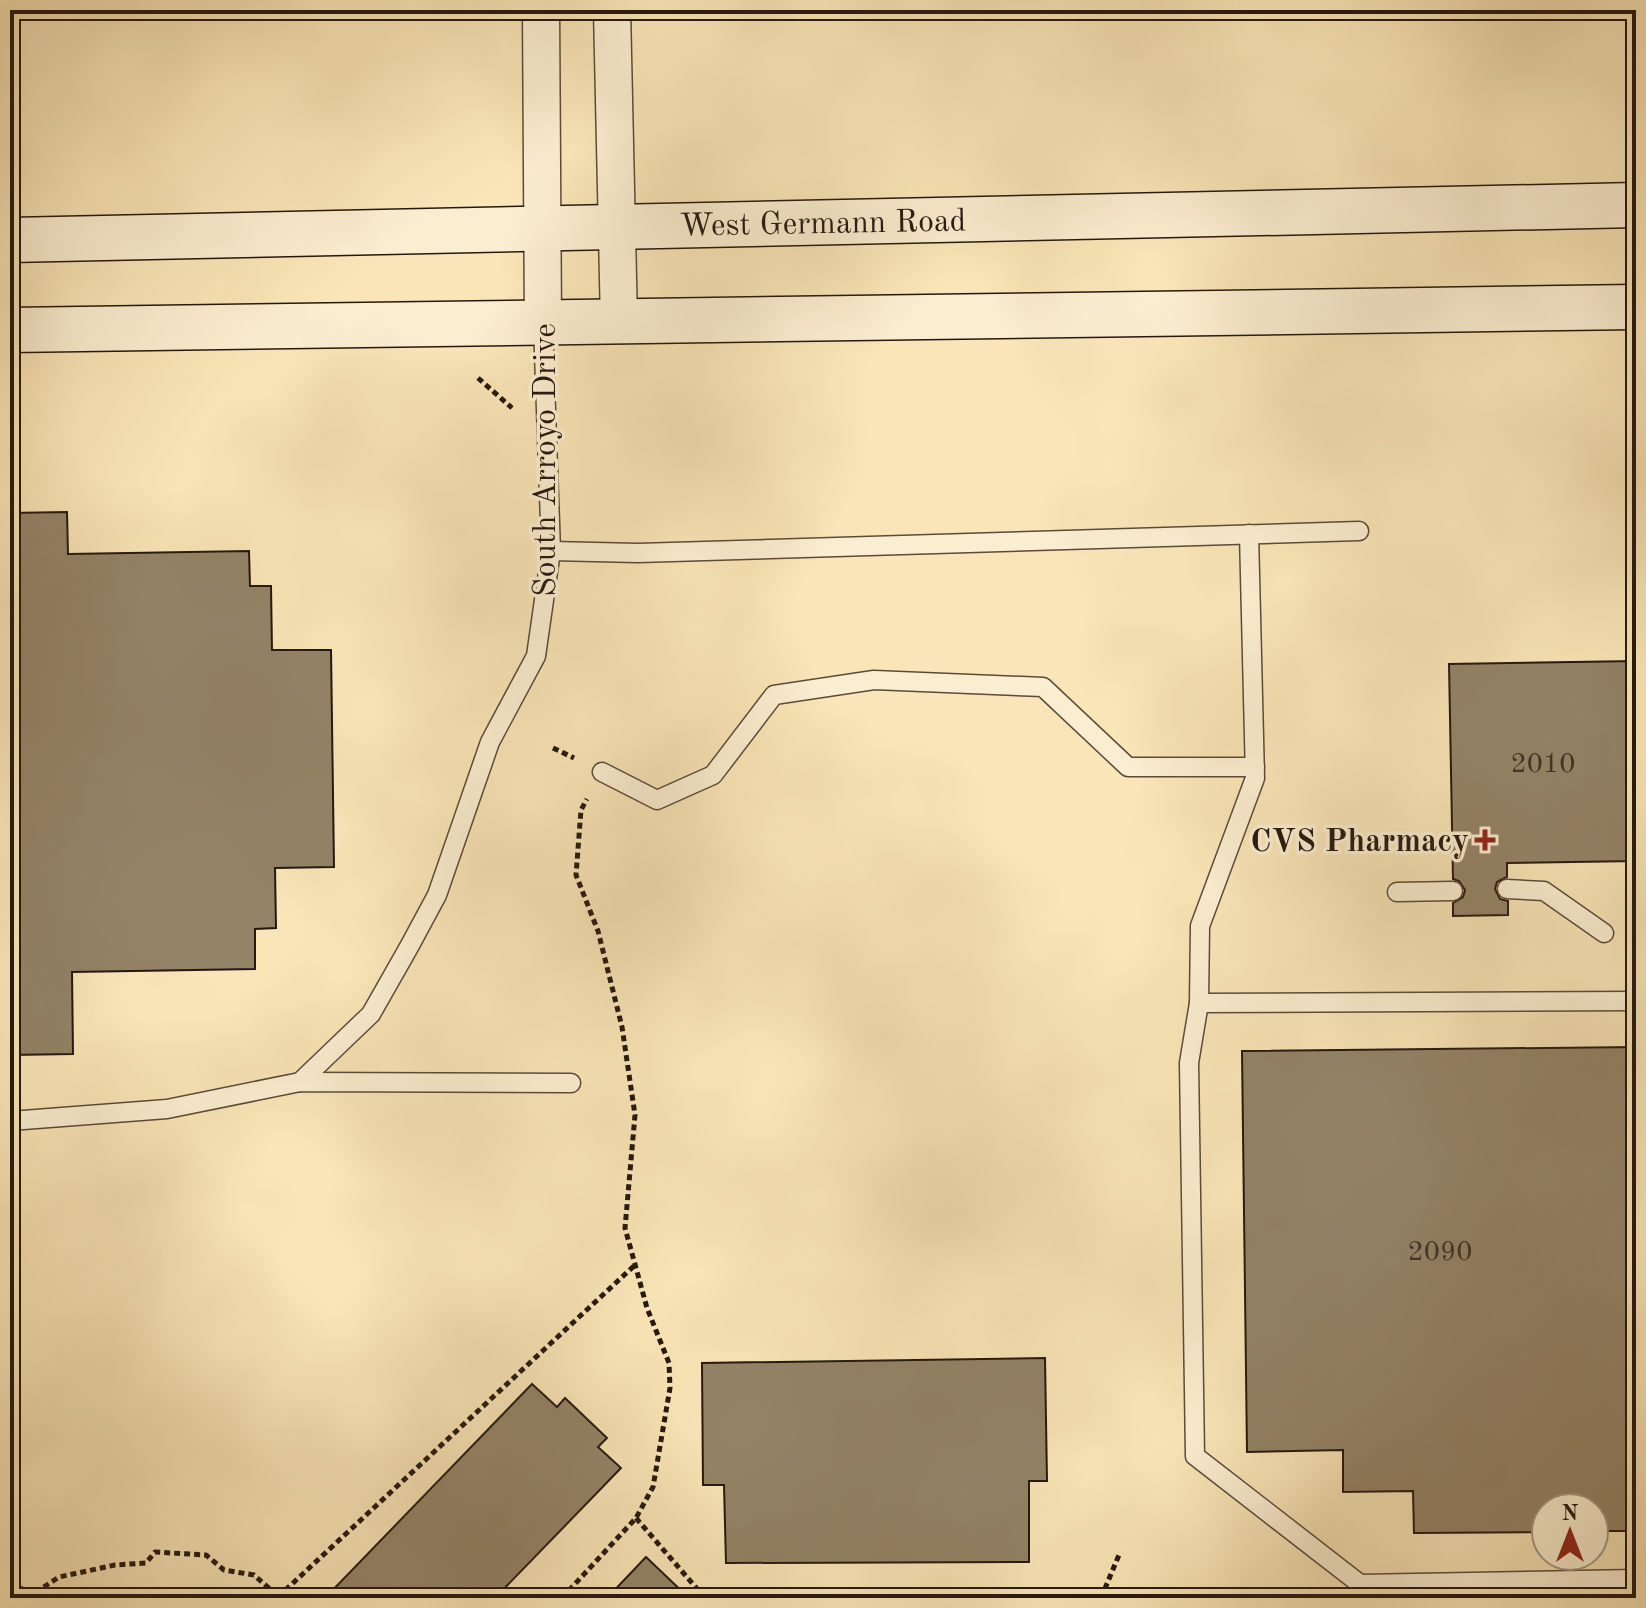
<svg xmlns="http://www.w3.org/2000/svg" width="1646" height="1608" font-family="'Old Standard TT',serif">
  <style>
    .building { fill: #938367; stroke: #251810; stroke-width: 2 }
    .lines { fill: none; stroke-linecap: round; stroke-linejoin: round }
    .lane-casing { stroke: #5a4b3a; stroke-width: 21 }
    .street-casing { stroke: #5a4b3a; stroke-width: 39 }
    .secondary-casing { stroke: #251810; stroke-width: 47 }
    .path { stroke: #251810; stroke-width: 5; stroke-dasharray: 6 4; stroke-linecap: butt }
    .lane { stroke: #fbeed0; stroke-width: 18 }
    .street { stroke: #fbeed0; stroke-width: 36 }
    .secondary { stroke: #fbeed0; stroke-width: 44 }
    .poi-dot { fill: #8f2418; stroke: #fbeed0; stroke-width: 3 }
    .labels { text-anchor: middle; stroke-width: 7; stroke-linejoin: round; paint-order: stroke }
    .number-label { font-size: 28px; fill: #403326 }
    .street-label { font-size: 32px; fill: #251810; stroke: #fbeed0 }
    .poi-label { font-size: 32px; font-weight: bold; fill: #251810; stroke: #fbeed0; text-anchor: end }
  </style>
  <rect width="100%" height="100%" fill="#f9e5b7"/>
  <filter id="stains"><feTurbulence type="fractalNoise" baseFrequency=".0025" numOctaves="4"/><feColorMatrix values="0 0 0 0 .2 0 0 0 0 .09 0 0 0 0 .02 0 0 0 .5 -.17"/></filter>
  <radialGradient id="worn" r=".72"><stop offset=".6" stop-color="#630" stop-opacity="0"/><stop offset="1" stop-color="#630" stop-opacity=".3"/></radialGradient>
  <g class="building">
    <path d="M 67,512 L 68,554 L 249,551 L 250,586 L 271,586 L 272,650 L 331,650 L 334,867 L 275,868 L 276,928 L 255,929 L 255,969 L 72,972 L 73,1054 L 10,1055 L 10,513 Z"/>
    <path d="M 1636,661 L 1636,861 L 1507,863 L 1507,877 L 1497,882 L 1495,889 L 1500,899 L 1508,901 L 1508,915 L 1453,916 L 1453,903 L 1463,897 L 1465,890 L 1459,881 L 1453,879 L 1449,664 Z"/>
    <path d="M 1636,1047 L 1636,1531 L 1594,1531 L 1594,1508 L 1546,1508 L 1546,1532 L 1414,1533 L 1413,1491 L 1343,1492 L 1343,1450 L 1247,1452 L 1242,1051 Z"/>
    <path d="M 1045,1358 L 1047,1481 L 1029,1481 L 1029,1562 L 726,1563 L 724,1485 L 703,1485 L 702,1363 Z"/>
    <path d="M 532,1384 L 557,1407 L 565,1398 L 607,1438 L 598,1447 L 621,1468 L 495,1598 L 325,1598 Z"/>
    <path d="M 646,1557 L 689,1598 L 607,1598 Z"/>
  </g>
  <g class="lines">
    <g class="lane-casing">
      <g id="lane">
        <path d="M 1249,534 L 1255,778 L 1200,926 L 1199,1003 L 1189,1063 L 1195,1456 L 1360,1584 L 1636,1579"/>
        <path d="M 551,551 L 638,553 L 1359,531"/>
        <path d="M 602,772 L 657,800 L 713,775 L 774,695 L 874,680 L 1043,687 L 1128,767 L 1255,767"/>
        <path d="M 1507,889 L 1544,891 L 1604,933"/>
        <path d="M 1397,892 L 1453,891"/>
        <path d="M 1199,1003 L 1636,1001"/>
        <path d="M 300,1082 L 371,1014 L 409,947 L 437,895 L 490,742 L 536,656 L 551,551 L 543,325"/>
        <path d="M 10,1121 L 167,1109 L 300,1082 L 571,1083"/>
      </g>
    </g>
    <g class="street-casing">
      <g id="street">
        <path d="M 541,10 L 543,325"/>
        <path d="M 612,10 L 619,323"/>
      </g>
    </g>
    <g class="secondary-casing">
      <g id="secondary">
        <path d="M 10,240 L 1636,205"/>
        <path d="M 10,330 L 1636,307"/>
      </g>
    </g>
    <g class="path">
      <path d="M 478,378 L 512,408"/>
      <path d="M 553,748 L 574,758"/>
      <path d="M 636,1518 L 705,1598"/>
      <path d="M 10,1570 L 27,1598"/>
      <path d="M 278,1597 L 635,1265"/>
      <path d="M 27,1598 L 59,1577 L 115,1565 L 146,1563 L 155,1552 L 206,1555 L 224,1570 L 254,1575 L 279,1597"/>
      <path d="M 562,1598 L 636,1518 L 653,1487 L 670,1388 L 669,1363 L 647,1308 L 625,1228 L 635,1115 L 622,1027 L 598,931 L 576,875 L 581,810 L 587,799"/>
      <path d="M 1101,1598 L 1119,1555"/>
    </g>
    <use href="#lane" class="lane"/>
    <use href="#street" class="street"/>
    <use href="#secondary" class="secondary"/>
  </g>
  <path class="poi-dot" d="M1481 828h8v8h8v8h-8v8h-8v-8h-8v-8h8z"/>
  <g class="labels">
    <g class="number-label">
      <text x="1543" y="772">2010</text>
      <text x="1440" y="1260">2090</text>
    </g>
    <g class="street-label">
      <text transform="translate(823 222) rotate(-1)" y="11">West Germann Road</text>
      <text transform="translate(544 460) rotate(-90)" y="11">South Arroyo Drive</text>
    </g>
    <g class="poi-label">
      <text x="1469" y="851">CVS Pharmacy</text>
    </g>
  </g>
  <rect width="1646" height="1608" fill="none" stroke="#f9e5b7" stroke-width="40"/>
  <rect x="12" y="12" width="1622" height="1584" fill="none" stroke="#251810" stroke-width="4"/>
  <rect x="20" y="20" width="1606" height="1568" fill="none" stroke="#251810" stroke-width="2"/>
  <g transform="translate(1570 1532)"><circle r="38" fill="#fbeed0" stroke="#a59883" stroke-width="2"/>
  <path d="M0-6L14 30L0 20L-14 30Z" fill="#8f2418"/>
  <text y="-12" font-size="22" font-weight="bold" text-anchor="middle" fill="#251810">N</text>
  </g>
  <rect width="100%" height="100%" filter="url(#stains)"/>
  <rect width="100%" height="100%" fill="url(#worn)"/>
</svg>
